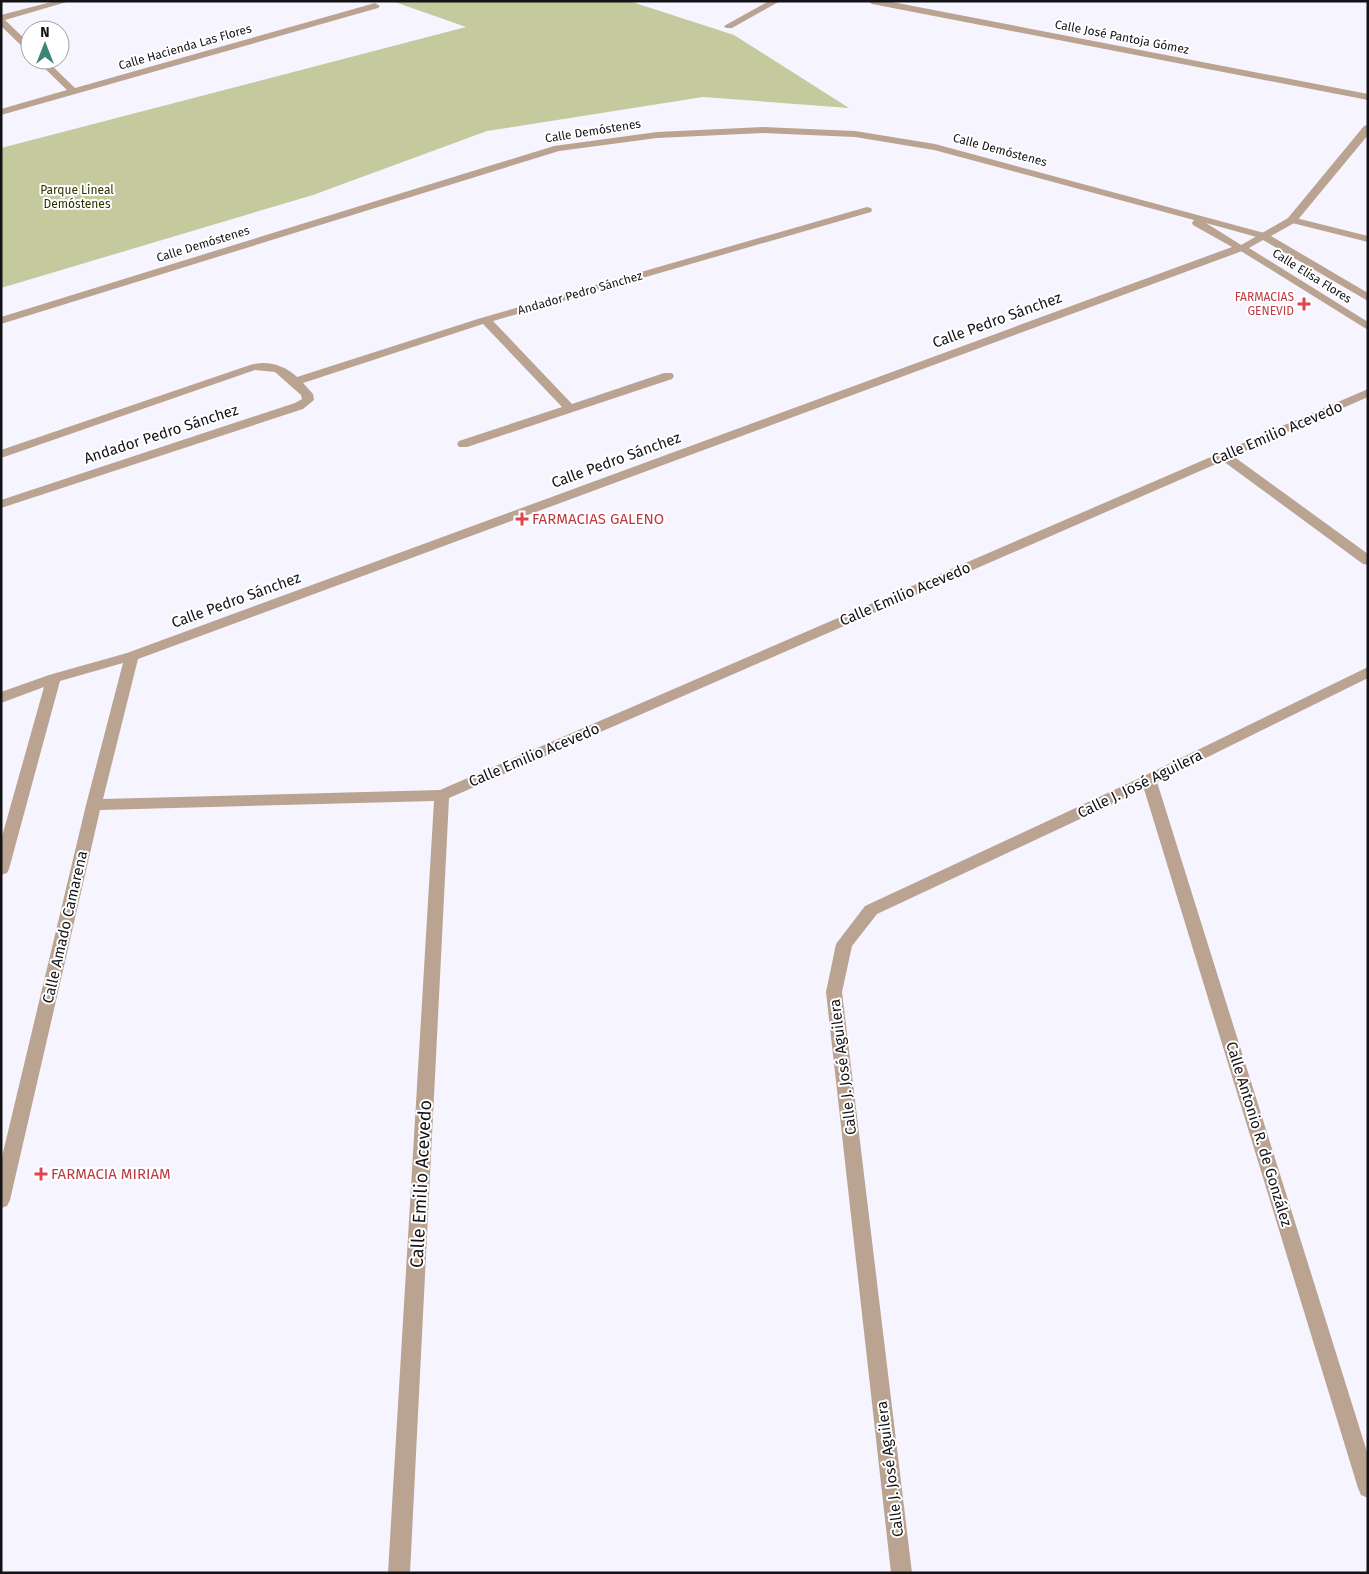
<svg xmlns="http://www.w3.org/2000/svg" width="1369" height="1574" font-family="'Fira Sans',sans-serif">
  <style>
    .green { fill: #c5ca9e }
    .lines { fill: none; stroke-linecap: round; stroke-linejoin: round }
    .minor { fill: #baa390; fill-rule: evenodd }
    .tertiary { fill: #baa390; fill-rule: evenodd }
    .health-dot { fill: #e0444e; stroke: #fff; stroke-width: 2 }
    .labels { text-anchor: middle; stroke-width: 4; stroke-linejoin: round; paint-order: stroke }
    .far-street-label { font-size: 12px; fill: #131216; stroke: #fff }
    .far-park-label { font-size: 12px; fill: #303200; stroke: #fff }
    .far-health-label { font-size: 12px; fill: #be3a42; stroke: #fff; text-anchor: end }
    .street-label { font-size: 15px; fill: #131216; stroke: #fff }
    .health-label { font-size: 15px; fill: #be3a42; stroke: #fff; text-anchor: start }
    .near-street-label { font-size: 18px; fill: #131216; stroke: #fff }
  </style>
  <rect width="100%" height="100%" fill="#f6f4ff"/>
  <path class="green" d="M 392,1 L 629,1 L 734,35 L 849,108 L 703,97 L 487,131 L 313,195 L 1,288 L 1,148 L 466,27 Z"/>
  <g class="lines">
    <g class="minor">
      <path d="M 55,1 L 70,1 L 5,20 L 30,44 L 30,52 L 27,51 L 1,26 L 1,15 Z"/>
      <path d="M 769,1 L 780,1 L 732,28 L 726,28 L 724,26 Z"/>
      <path d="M 868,1 L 887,1 L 1368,94 L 1368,100 L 872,4 Z"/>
      <path d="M 375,3 L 380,6 L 378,8 L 1,115 L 1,109 L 67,90 L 36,60 L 46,60 L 75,88 Z"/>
      <path d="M 763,127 L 855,131 L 935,144 L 1268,234 L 1269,236 L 1264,239 L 1206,223 L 1246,248 L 1245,250 L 138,659 L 103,799 L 440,790 L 1368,389 L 1368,397 L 1233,456 L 1368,554 L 1368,565 L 1363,564 L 1223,461 L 449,798 L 410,1573 L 388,1573 L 434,801 L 100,810 L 10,1200 L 7,1206 L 1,1208 L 1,1161 L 86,805 L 123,663 L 60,681 L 9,869 L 7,873 L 1,875 L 1,840 L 44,687 L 1,703 L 1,692 L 49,675 L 127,653 L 1232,247 L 1193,225 L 1192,223 L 1194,220 L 934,150 L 855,137 L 763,133 L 657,138 L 559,151 L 1,324 L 1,317 L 554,146 L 657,132 Z"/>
      <path d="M 867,207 L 871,208 L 872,210 L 871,212 L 493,321 L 572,404 L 664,373 L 672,373 L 674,376 L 672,379 L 467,447 L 459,447 L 457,444 L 459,441 L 562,407 L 483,324 L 303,383 L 313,394 L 314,400 L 303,409 L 1,508 L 1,500 L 295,403 L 302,399 L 301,395 L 275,372 L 255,370 L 1,458 L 1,450 L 250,365 C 267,360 284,365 297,377 L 481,318 Z"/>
      <path d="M 1292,217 L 1368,236 L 1368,242 L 1288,222 L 1287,220 Z"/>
      <path d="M 1368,667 L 1368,678 L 1157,782 L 1368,1455 L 1368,1498 L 1361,1495 L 1358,1488 L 1144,789 L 877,914 L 852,946 L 842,992 L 912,1573 L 891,1573 L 826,992 L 836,944 L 865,906 L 1144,776 Z"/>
    </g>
    <path class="tertiary" d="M 1368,125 L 1368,135 L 1296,222 L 1271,236 L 1368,293 L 1368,301 L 1263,240 L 1249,248 L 1368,322 L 1368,330 L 1236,248 L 1288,218 L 1364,126 Z"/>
  </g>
  <g class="health-dot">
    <path d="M1301.5 296.5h5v5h5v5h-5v5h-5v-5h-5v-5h5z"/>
    <path d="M519.5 511.5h5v5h5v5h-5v5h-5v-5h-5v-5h5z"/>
    <path d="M38.5 1166.5h5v5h5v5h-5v5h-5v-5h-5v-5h5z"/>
  </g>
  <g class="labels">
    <g class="far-street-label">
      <text transform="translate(1122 37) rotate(11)" y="4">Calle José Pantoja Gómez</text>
      <text transform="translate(185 47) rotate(-16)" y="4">Calle Hacienda Las Flores</text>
      <text transform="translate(593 131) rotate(-9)" y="4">Calle Demóstenes</text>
      <text transform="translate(1000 150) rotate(15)" y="4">Calle Demóstenes</text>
      <text transform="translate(203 244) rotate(-17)" y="4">Calle Demóstenes</text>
      <text transform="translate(1312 276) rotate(32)" y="4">Calle Elisa Flores</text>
      <text transform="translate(580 293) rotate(-16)" y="4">Andador Pedro Sánchez</text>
    </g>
    <g class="far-park-label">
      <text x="77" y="194">Parque Lineal<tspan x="77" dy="14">Demóstenes</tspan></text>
    </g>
    <g class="far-health-label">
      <text x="1294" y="301">FARMACIAS<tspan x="1294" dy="14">GENEVID</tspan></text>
    </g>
    <g class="street-label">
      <text transform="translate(997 320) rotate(-20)" y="5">Calle Pedro Sánchez</text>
      <text transform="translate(1277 433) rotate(-23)" y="5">Calle Emilio Acevedo</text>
      <text transform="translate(161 434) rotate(-18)" y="5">Andador Pedro Sánchez</text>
      <text transform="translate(616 460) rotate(-20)" y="5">Calle Pedro Sánchez</text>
      <text transform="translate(905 594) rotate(-23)" y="5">Calle Emilio Acevedo</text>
      <text transform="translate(236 600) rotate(-20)" y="5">Calle Pedro Sánchez</text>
      <text transform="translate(534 755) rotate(-23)" y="5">Calle Emilio Acevedo</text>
      <text transform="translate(1140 784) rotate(-26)" y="5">Calle J. José Aguilera</text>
      <text transform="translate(65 927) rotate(-77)" y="5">Calle Amado Camarena</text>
      <text transform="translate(843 1067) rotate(-97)" y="5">Calle J. José Aguilera</text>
      <text transform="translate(1259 1134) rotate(73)" y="5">Calle Antonio R. de González</text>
      <text transform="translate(890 1469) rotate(-97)" y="5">Calle J. José Aguilera</text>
    </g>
    <g class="health-label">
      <text x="532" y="524">FARMACIAS GALENO</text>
      <text x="51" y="1179">FARMACIA MIRIAM</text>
    </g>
    <g class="near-street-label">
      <text transform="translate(421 1184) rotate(-87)" y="6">Calle Emilio Acevedo</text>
    </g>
  </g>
  <rect width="1369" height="1574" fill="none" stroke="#131216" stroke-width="5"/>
  <g transform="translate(45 45)"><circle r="24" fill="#ffffff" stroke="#a1a0a2"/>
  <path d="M0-4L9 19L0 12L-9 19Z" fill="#3f8478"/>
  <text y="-8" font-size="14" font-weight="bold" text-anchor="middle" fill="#131216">N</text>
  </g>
</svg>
